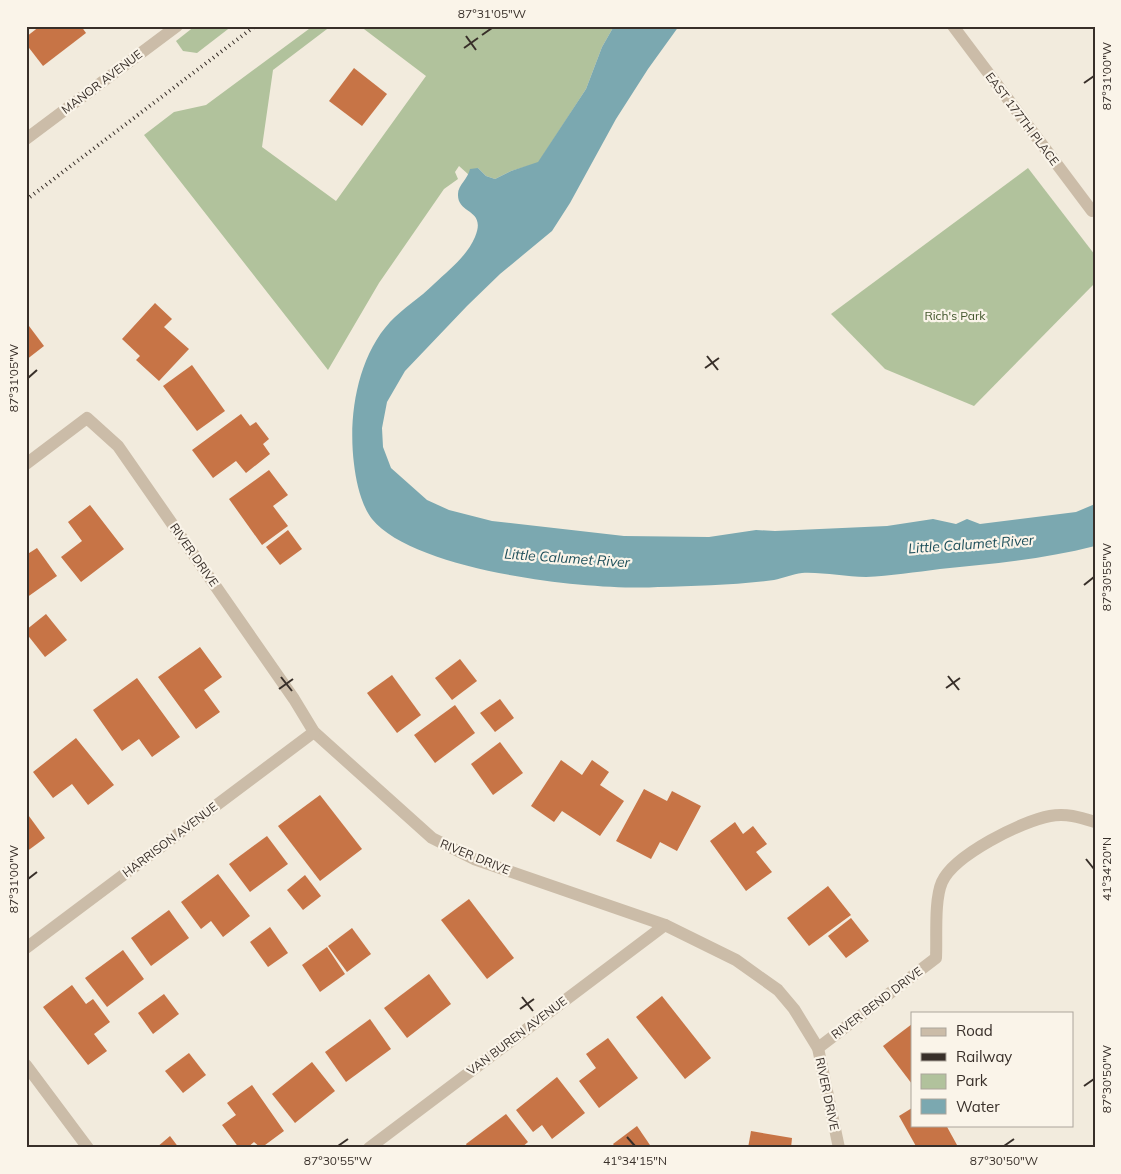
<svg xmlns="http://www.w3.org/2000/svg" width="1121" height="1174" font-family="Mulish,sans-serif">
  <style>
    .green { fill: #b1c29c }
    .water { fill: #7ba8b0 }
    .building { fill: #c77446 }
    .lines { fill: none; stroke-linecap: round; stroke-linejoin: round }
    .minor { stroke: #cbbca8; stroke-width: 12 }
    .rail { stroke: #382f29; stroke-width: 4; stroke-dasharray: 1 4; stroke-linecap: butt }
    .ticks { fill: none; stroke: #382f29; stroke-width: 2 }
    .labels { text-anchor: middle; stroke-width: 4.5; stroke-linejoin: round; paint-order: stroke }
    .street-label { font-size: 12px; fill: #382f29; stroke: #faf4e9 }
    .park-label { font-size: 12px; fill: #42562c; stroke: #faf4e9 }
    .water-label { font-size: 14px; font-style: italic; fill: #1e4f5a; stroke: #faf4e9 }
    .neatline { fill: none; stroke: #382f29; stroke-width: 2 }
    .ticks-label { font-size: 12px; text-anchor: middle; fill: #382f29 }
  </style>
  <rect width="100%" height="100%" fill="#f2ebdd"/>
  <g class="green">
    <path d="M 195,26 L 232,26 L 197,53 L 183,51 L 176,41 Z"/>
    <path d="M 313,26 L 331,26 L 273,70 L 262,147 L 336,201 L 426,76 L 360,26 L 614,26 L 602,47 L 586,89 L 538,163 L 511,171 L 495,179 L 486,176 L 478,168 L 469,175 L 459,166 L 455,172 L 458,179 L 444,189 L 379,283 L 328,370 L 144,135 L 174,112 L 206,105 Z"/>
    <path d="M 1028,168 L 1095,255 L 1095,283 L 974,406 L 885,369 L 831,314 Z"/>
  </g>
  <path class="water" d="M 614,26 L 679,26 L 648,69 L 616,119 L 570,203 L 552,231 L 500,274 L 467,306 L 405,371 L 387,402 L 382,428 L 383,447 L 391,468 L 427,500 L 449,510 L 492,521 L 624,536 L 709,537 L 756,530 L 775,531 L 887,526 L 933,519 L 956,524 L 967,519 L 980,524 L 1076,512 L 1095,504 L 1095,546 C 1044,559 993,564 940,569 C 916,572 890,576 866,577 C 845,577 823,572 802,573 C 793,574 783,578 774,580 C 736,585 696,586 658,587 C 592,591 415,572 372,519 C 361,505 356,481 354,464 C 348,417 357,358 390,322 C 403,308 420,298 434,284 C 449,270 467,256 475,237 C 487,208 457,215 458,194 C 458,185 468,179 470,169 L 478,168 L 486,176 L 495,179 L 511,171 L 538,162 L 586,89 L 602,47 Z"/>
  <g class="building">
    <path d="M 40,26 L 81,26 L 86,33 L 43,66 L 26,44 L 26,37 Z"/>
    <path d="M 354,68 L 387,94 L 362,126 L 329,101 Z"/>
    <path d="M 155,303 L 172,319 L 164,327 L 189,349 L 159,381 L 136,360 L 140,356 L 122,339 Z"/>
    <path d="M 26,322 L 44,346 L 26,360 Z"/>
    <path d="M 192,365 L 225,411 L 197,431 L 163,386 Z"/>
    <path d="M 241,414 L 250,426 L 256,422 L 269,439 L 263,444 L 270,454 L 246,473 L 236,461 L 213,478 L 192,450 Z"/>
    <path d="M 269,470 L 288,495 L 273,506 L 288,526 L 262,545 L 229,499 Z"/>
    <path d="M 90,505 L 124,549 L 81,582 L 61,557 L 82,541 L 68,522 Z"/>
    <path d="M 288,530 L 302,549 L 280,565 L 266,547 Z"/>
    <path d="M 37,548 L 57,576 L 26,598 L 26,555 Z"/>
    <path d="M 46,614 L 67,640 L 45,657 L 26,633 L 26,630 Z"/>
    <path d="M 200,647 L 222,677 L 204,690 L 220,712 L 196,729 L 158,677 Z"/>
    <path d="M 460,659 L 477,681 L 452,700 L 435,678 Z"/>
    <path d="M 392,675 L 421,715 L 397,733 L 367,693 Z"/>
    <path d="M 137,678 L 180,737 L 152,757 L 139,739 L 122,751 L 93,710 Z"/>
    <path d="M 500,699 L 514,718 L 495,732 L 480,713 Z"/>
    <path d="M 455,705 L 475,733 L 435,763 L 414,735 Z"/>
    <path d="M 76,738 L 114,785 L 88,805 L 72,784 L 53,798 L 33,772 Z"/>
    <path d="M 500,742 L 523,773 L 493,795 L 471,764 Z"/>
    <path d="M 561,760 L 582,775 L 592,760 L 609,772 L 600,785 L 624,801 L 600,836 L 562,811 L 554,822 L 531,806 Z"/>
    <path d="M 644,789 L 667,801 L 672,791 L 701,806 L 677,851 L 660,842 L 651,859 L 616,841 Z"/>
    <path d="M 320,795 L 362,849 L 320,881 L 278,826 Z"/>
    <path d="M 26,812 L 45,838 L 26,852 Z"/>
    <path d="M 735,822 L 743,834 L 753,826 L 767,844 L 756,852 L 772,872 L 746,891 L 710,841 Z"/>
    <path d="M 267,836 L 288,864 L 250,892 L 229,864 Z"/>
    <path d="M 218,874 L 250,916 L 223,937 L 211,921 L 201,929 L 181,902 Z"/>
    <path d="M 305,875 L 321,896 L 303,910 L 287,890 Z"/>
    <path d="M 828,886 L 851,915 L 809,946 L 787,918 Z"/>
    <path d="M 469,899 L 514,958 L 487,979 L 441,920 Z"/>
    <path d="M 169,910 L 189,938 L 151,966 L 131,938 Z"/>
    <path d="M 851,918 L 869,941 L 846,958 L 828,936 Z"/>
    <path d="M 270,927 L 288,953 L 268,967 L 250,942 Z"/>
    <path d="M 352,928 L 371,954 L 347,972 L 328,946 Z"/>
    <path d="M 327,947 L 345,974 L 320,992 L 302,965 Z"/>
    <path d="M 123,950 L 144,979 L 107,1007 L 85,978 Z"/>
    <path d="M 429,974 L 451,1004 L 407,1038 L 384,1008 Z"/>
    <path d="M 72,985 L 86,1004 L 93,999 L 110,1022 L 94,1034 L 107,1051 L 88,1065 L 43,1007 Z"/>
    <path d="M 164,994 L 179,1014 L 153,1034 L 138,1013 Z"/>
    <path d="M 662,996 L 711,1058 L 685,1079 L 636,1017 Z"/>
    <path d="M 370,1019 L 391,1049 L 346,1082 L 325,1052 Z"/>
    <path d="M 912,1024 L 912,1084 L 883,1046 Z"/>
    <path d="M 608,1038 L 638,1078 L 599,1108 L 579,1081 L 596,1068 L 586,1054 Z"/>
    <path d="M 189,1053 L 206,1075 L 183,1093 L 165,1071 Z"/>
    <path d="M 312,1062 L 335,1091 L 295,1123 L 272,1094 Z"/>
    <path d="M 557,1077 L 585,1113 L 552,1139 L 542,1125 L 533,1132 L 516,1110 Z"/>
    <path d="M 252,1085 L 284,1131 L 261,1148 L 254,1142 L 247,1148 L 239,1148 L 222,1125 L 236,1115 L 227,1103 Z"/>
    <path d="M 912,1108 L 912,1125 L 946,1125 L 957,1145 L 952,1148 L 917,1148 L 899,1116 Z"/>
    <path d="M 506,1114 L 528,1142 L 521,1148 L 468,1148 L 466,1144 Z"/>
    <path d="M 637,1126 L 652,1148 L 616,1148 L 613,1144 Z"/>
    <path d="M 751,1131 L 792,1138 L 791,1148 L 748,1148 Z"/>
    <path d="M 170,1136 L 179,1148 L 156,1148 Z"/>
  </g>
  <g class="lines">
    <g class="minor">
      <path d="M 953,26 L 1092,211 L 1095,209"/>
      <path d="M 26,139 L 177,26"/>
      <path d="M 26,464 L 87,418 L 118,446 L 294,699 L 314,732 L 432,838 L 474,859 L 665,925 L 736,960 L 778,990 L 794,1009 L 818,1048 L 839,1148"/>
      <path d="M 26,948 L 314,732"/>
      <path d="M 818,1048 L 936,958 C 937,937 934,900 942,882 C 954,855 1022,821 1050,816 C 1066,813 1079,817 1095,822"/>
      <path d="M 26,1065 L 88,1148"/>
      <path d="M 369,1148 L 665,925"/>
    </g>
    <path class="rail" d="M 26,200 L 255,26"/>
  </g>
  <path class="ticks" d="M 482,35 L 492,28M 466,36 L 476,50M 464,48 L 478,38M 1084,83 L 1094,76M 707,356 L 718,370M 705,368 L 719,358M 28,378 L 37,370M 1084,585 L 1094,577M 948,676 L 959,690M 281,677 L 292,691M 946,688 L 960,678M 279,689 L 293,679M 1086,859 L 1094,869M 28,879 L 37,872M 522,997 L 533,1011M 520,1009 L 534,999M 1084,1086 L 1094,1079M 627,1137 L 635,1146M 338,1146 L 348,1139M 1004,1146 L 1014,1139"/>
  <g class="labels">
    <g class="street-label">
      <text transform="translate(102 82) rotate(-37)" y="4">MANOR AVENUE</text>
      <text transform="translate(1022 119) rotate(53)" y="4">EAST 177TH PLACE</text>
      <text transform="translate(194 555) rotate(55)" y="4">RIVER DRIVE</text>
      <text transform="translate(170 840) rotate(-37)" y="4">HARRISON AVENUE</text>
      <text transform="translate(475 857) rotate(22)" y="4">RIVER DRIVE</text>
      <text transform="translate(877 1003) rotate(-37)" y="4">RIVER BEND DRIVE</text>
      <text transform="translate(517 1036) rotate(-37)" y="4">VAN BUREN AVENUE</text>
      <text transform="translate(827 1094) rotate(78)" y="4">RIVER DRIVE</text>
    </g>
    <g class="park-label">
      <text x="955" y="320">Rich's Park</text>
    </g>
    <g class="water-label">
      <text transform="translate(971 544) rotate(-4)" y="5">Little Calumet River</text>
      <text transform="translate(567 558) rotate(4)" y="5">Little Calumet River</text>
    </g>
  </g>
  <rect width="1121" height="1174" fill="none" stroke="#faf4e9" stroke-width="55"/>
  <rect x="911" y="1012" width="162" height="115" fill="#faf4e9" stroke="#aca59c"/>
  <rect x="921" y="1028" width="25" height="8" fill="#cbbca8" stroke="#aca59c"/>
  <text x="956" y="1036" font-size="15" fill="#382f29">Road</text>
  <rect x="921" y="1053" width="25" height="8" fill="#382f29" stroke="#aca59c"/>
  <text x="956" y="1062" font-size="15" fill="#382f29">Railway</text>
  <rect x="921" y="1074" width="25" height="15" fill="#b1c29c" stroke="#aca59c"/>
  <text x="956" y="1086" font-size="15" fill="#382f29">Park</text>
  <rect x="921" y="1099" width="25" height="15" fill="#7ba8b0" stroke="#aca59c"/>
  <text x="956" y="1112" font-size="15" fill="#382f29">Water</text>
  <rect x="28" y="28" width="1066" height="1118" class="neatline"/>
  <g class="ticks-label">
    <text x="492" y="18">87°31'05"W</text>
    <text transform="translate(1107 76) rotate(-90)" y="4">87°31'00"W</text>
    <text transform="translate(14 378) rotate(-90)" y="4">87°31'05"W</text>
    <text transform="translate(1107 577) rotate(-90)" y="4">87°30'55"W</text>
    <text transform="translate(1107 869) rotate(-90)" y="4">41°34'20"N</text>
    <text transform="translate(14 879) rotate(-90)" y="4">87°31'00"W</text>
    <text transform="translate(1107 1079) rotate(-90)" y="4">87°30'50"W</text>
    <text x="338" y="1165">87°30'55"W</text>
    <text x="635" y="1165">41°34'15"N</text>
    <text x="1004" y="1165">87°30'50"W</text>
  </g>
</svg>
